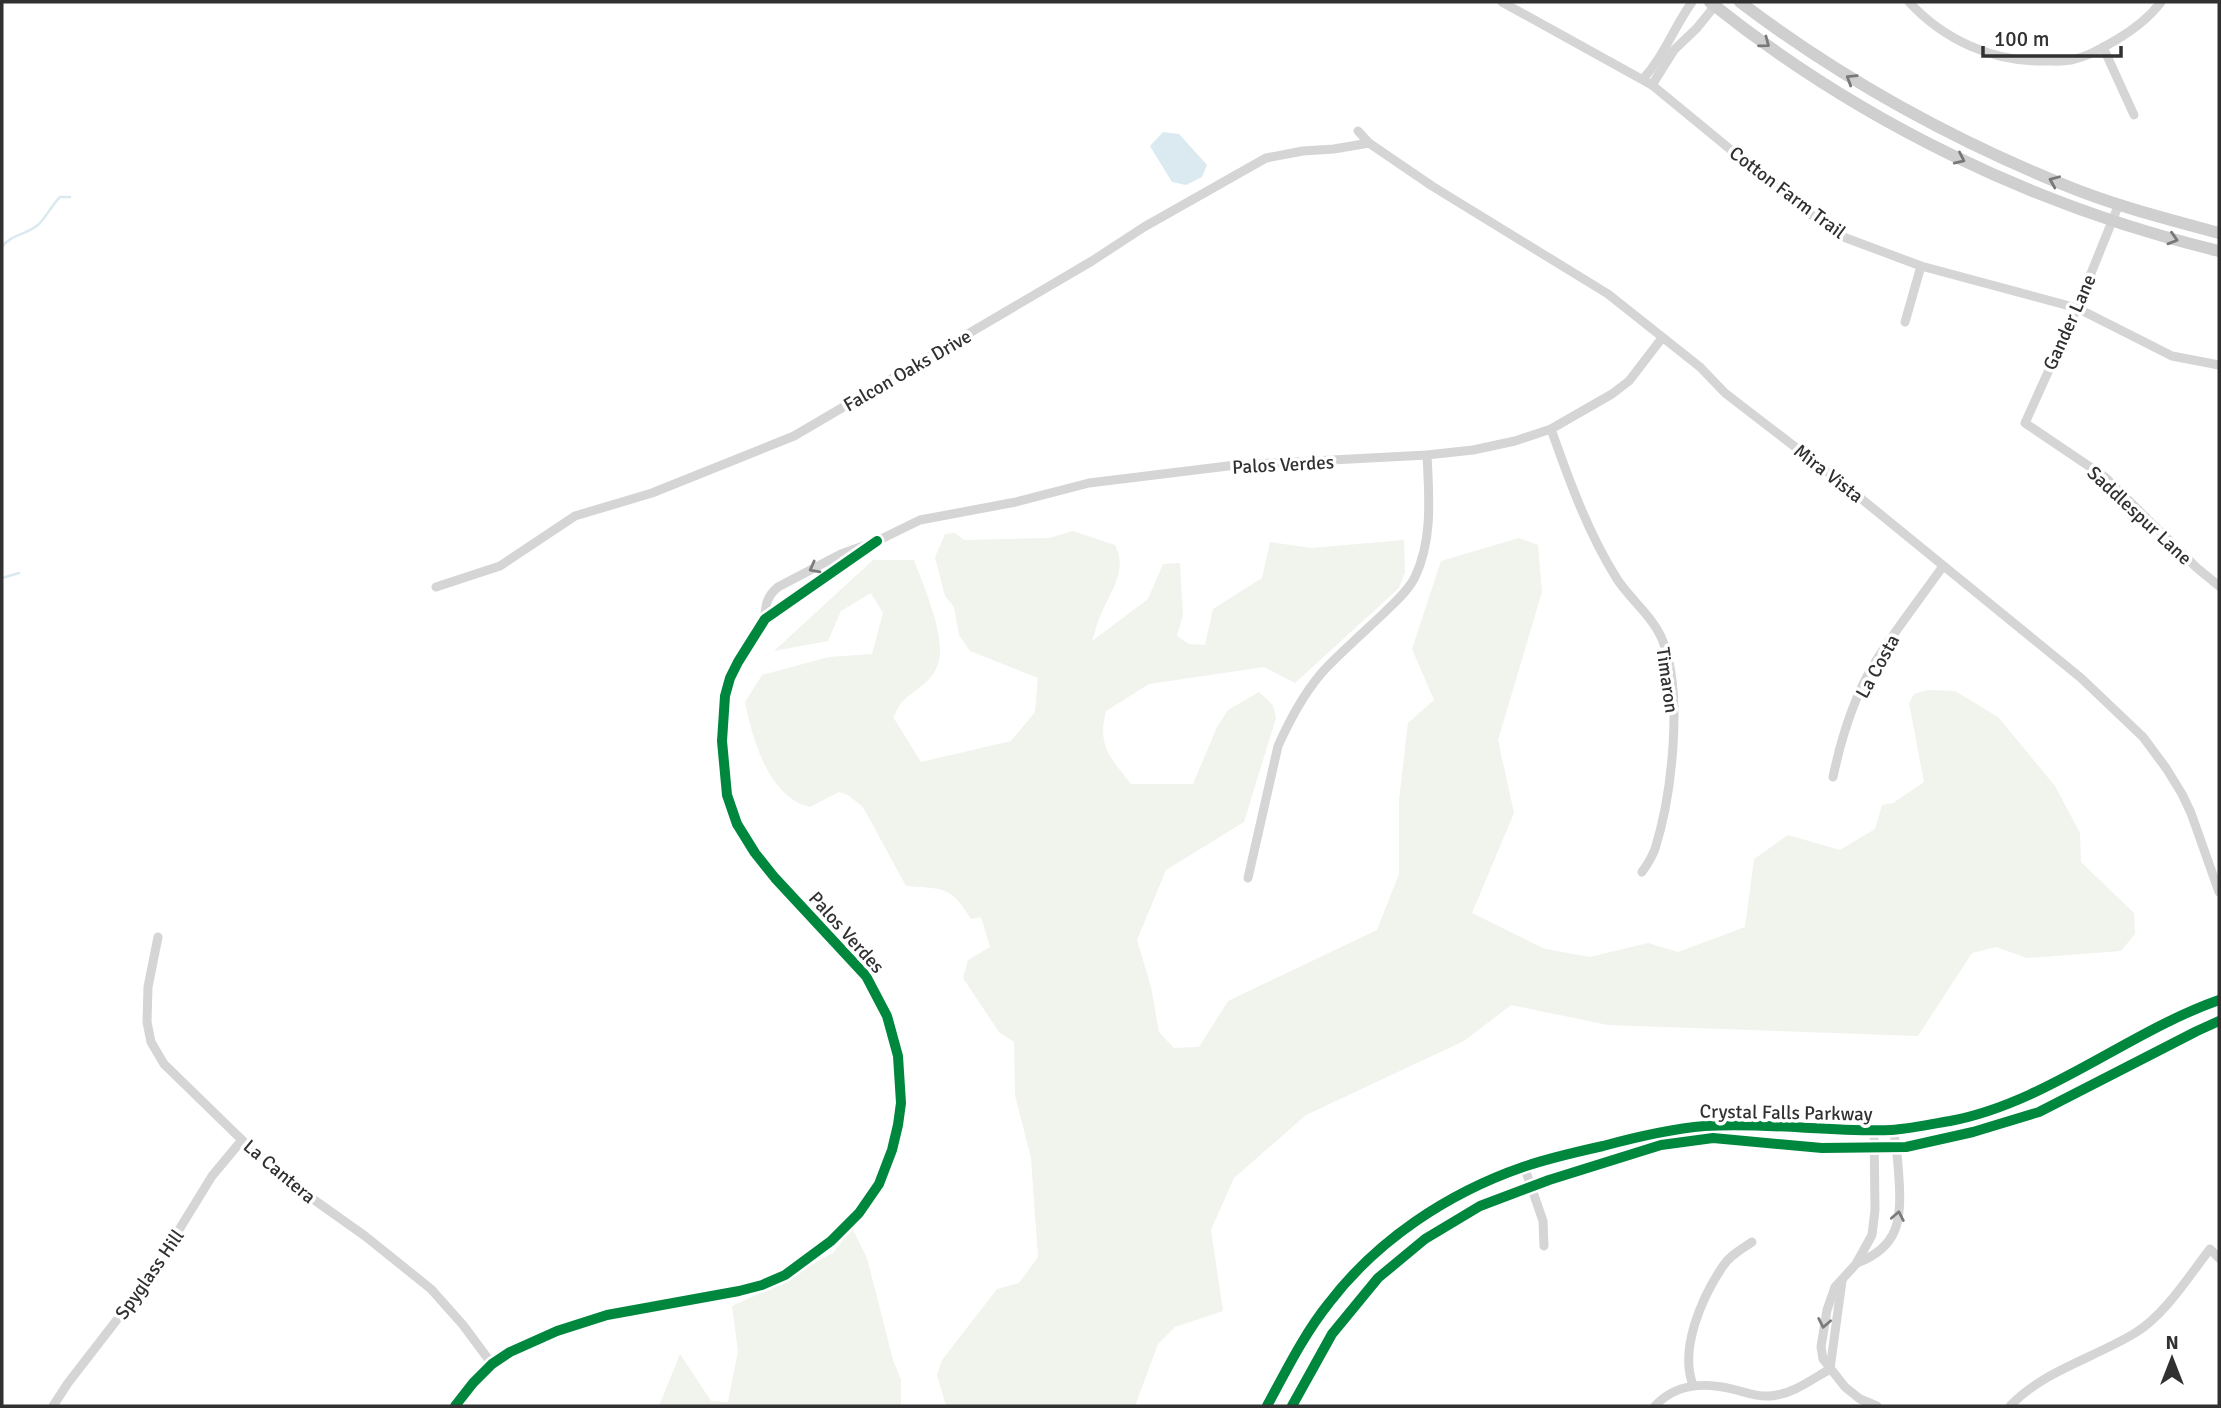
<svg xmlns="http://www.w3.org/2000/svg" width="2221" height="1408" font-family="Signika,sans-serif">
  <style>
    .green { fill: #f1f3ed }
    .water { fill: #dbeaf0 }
    .lines { fill: none; stroke-linecap: round; stroke-linejoin: round }
    .stream { stroke: #dbeaf0; stroke-width: 2.5 }
    .street { stroke: #d5d5d5; stroke-width: 9 }
    .secondary { stroke: #cfcfcf; stroke-width: 12 }
    .cycleway-casing { stroke: #fff; stroke-width: 15 }
    .cycleway { stroke: #00873e; stroke-width: 10 }
    .oneway { stroke: #787878 }
    .oneway2 { stroke: #7b7b7b }
    .labels { text-anchor: middle; stroke-width: 7; stroke-linejoin: round; paint-order: stroke }
    .street-label { font-size: 19px; fill: #313131; stroke: #fff }
  </style>
  <rect width="100%" height="100%" fill="#fff"/>
  <g class="green">
    <path d="M 1073,531 L 1115,545 C 1128,570 1111,591 1101,614 C 1097,623 1095,632 1092,641 L 1148,599 L 1163,564 L 1180,563 L 1183,615 L 1177,636 L 1189,644 L 1205,645 L 1213,609 L 1262,578 L 1270,542 L 1311,548 L 1404,540 L 1405,572 L 1399,588 L 1295,683 L 1264,667 L 1149,684 L 1106,711 C 1097,746 1110,757 1131,784 L 1193,784 L 1217,727 L 1228,710 L 1259,692 L 1273,705 L 1276,718 L 1244,822 L 1166,870 L 1137,940 L 1151,987 L 1159,1032 L 1174,1048 L 1199,1047 L 1228,1001 L 1377,930 L 1399,874 L 1399,800 L 1408,723 L 1434,700 L 1412,649 L 1441,561 L 1519,538 L 1538,545 L 1542,592 L 1498,740 L 1514,813 L 1472,913 L 1545,949 L 1590,957 L 1648,943 L 1678,952 L 1745,927 L 1754,859 L 1788,835 L 1840,850 L 1875,829 L 1882,805 L 1893,803 L 1924,782 L 1909,703 L 1914,694 L 1928,690 L 1955,691 L 1998,717 L 2055,786 L 2080,833 L 2081,862 L 2134,913 L 2135,934 L 2121,951 L 2027,958 L 1996,947 L 1972,953 L 1918,1036 L 1608,1025 L 1511,1005 L 1464,1041 L 1306,1115 L 1234,1178 L 1211,1230 L 1223,1311 L 1175,1327 L 1158,1344 L 1135,1406 L 946,1406 L 937,1375 L 942,1360 L 997,1289 L 1019,1283 L 1038,1257 L 1031,1158 L 1015,1095 L 1014,1042 L 999,1032 L 963,978 L 968,960 L 990,947 L 981,917 L 971,919 C 950,885 944,889 906,886 L 863,807 L 848,795 L 839,792 L 810,807 C 805,805 799,804 795,801 C 764,781 752,736 745,702 L 762,675 L 829,657 L 872,654 L 883,613 L 871,593 L 841,611 L 828,641 L 774,651 L 873,560 L 914,560 C 923,585 950,644 936,669 C 929,684 912,691 901,703 C 898,707 896,713 893,717 L 921,762 L 1011,741 L 1035,712 L 1038,678 L 970,651 L 959,635 L 954,607 L 945,596 L 935,557 L 945,534 L 955,533 L 964,540 L 1049,538 Z"/>
    <path d="M 852,1228 L 867,1258 L 893,1360 L 901,1380 L 901,1406 L 659,1406 L 680,1354 L 711,1401 L 728,1402 L 738,1351 L 732,1306 L 754,1296 L 833,1253 Z"/>
  </g>
  <path class="water" d="M 1163,132 L 1179,134 L 1207,165 L 1202,177 L 1186,185 L 1172,182 L 1150,146 Z"/>
  <g class="lines">
    <g class="stream">
      <path d="M 2,247 C 11,234 27,235 39,224 C 46,217 52,205 60,197 L 70,197"/>
      <path d="M 2,578 L 19,573"/>
    </g>
    <g class="street">
      <path d="M 1502,2 L 1652,85 L 1804,210 L 1846,238 L 1921,266 L 2077,308 L 2172,356 L 2219,365"/>
      <path d="M 1909,2 C 1944,40 1993,62 2044,61 C 2053,61 2063,62 2071,60 C 2087,57 2102,48 2116,40 C 2133,30 2149,18 2161,2"/>
      <path d="M 2103,47 L 2134,115"/>
      <path d="M 1643,79 C 1664,56 1674,27 1692,2"/>
      <path d="M 1652,85 L 1674,50 L 1697,28 L 1718,2"/>
      <path d="M 1358,131 L 1369,143 L 1432,186 L 1608,294 L 1700,367 L 1725,393 L 1842,483 L 2081,678 L 2143,737 L 2166,768 L 2182,794 L 2191,813 L 2219,892"/>
      <path d="M 2119,204 L 2077,308 L 2025,423 L 2105,477 L 2197,568 L 2219,586"/>
      <path d="M 1905,322 L 1921,266"/>
      <path d="M 1551,429 C 1569,480 1588,533 1617,579 C 1630,599 1653,617 1662,639 C 1684,692 1672,795 1655,849 C 1652,857 1647,865 1642,872"/>
      <path d="M 436,587 L 500,566 L 575,516 L 652,493 L 794,436 L 1092,261 L 1144,227 L 1266,158 L 1303,151 L 1334,149 L 1369,143"/>
      <path d="M 765,619 C 765,605 767,596 778,587 L 841,554 L 877,541 L 920,520 L 1016,502 L 1089,483 L 1236,465 L 1427,455 L 1473,450 L 1515,441 L 1551,429 L 1612,394 L 1629,381 L 1662,338"/>
      <path d="M 1833,777 C 1841,739 1854,697 1874,664 C 1895,630 1920,599 1943,566"/>
      <path d="M 1248,878 L 1278,746 C 1291,717 1307,687 1329,665 C 1347,647 1366,630 1384,613 C 1395,602 1408,591 1415,577 C 1433,539 1429,496 1427,455"/>
      <path d="M 158,937 L 148,987 L 147,1022 L 151,1042 L 164,1064 L 242,1140 L 289,1182 L 365,1236 L 431,1289 L 463,1325 L 492,1364"/>
      <path d="M 1874,1130 L 1875,1210 L 1872,1235 L 1856,1264 L 1835,1287 L 1827,1310 L 1821,1347 L 1823,1359 L 1845,1387 L 1860,1399 L 1877,1406"/>
      <path d="M 1524,1166 L 1543,1221 L 1544,1246"/>
      <path d="M 1857,1263 C 1899,1247 1902,1219 1899,1179 C 1898,1162 1897,1146 1893,1130"/>
      <path d="M 1830,1369 L 1842,1281"/>
      <path d="M 1693,1385 C 1679,1349 1702,1297 1723,1266 C 1730,1255 1742,1249 1752,1242"/>
      <path d="M 53,1406 L 68,1383 L 150,1277 L 212,1176 L 242,1140"/>
      <path d="M 455,1406 L 473,1383 L 492,1364 L 510,1352 L 557,1331 L 607,1315 L 739,1291 L 762,1285 L 785,1275 L 831,1241 L 859,1213 L 879,1184 L 892,1150 L 898,1125 L 901,1103 L 898,1056 L 887,1016 L 866,976 L 775,878 L 755,853 L 737,824 L 727,795 L 722,741 L 725,696 L 730,678 L 738,662 L 765,619 L 877,541"/>
      <path d="M 1655,1406 C 1675,1384 1704,1382 1732,1389 C 1745,1392 1756,1397 1770,1396 C 1791,1395 1811,1380 1830,1369"/>
      <path d="M 2010,1406 C 2043,1371 2094,1358 2135,1333 C 2164,1316 2189,1276 2210,1249 L 2219,1258"/>
    </g>
    <g class="secondary">
      <path d="M 1710,2 C 1858,121 2035,207 2219,251"/>
      <path d="M 1740,2 C 1839,77 1947,137 2062,184 C 2112,205 2167,219 2219,233"/>
      <path d="M 1267,1406 C 1286,1371 1304,1334 1329,1303 C 1377,1240 1448,1193 1523,1167 C 1549,1158 1576,1152 1603,1146 C 1636,1137 1670,1129 1705,1126 C 1767,1122 1829,1132 1891,1130 C 1910,1129 1931,1124 1950,1121 C 2046,1103 2128,1032 2219,1000"/>
      <path d="M 1292,1406 L 1332,1334 L 1378,1278 L 1425,1239 L 1480,1206 L 1549,1180 L 1661,1145 L 1713,1138 L 1822,1148 L 1906,1147 L 1973,1132 L 2039,1112 L 2197,1031 L 2219,1021"/>
    </g>
    <g class="cycleway-casing">
      <g id="cycleway">
        <path d="M 455,1406 L 473,1383 L 492,1364 L 510,1352 L 557,1331 L 607,1315 L 739,1291 L 762,1285 L 785,1275 L 831,1241 L 859,1213 L 879,1184 L 892,1150 L 898,1125 L 901,1103 L 898,1056 L 887,1016 L 866,976 L 775,878 L 755,853 L 737,824 L 727,795 L 722,741 L 725,696 L 730,678 L 738,662 L 765,619 L 877,541"/>
        <path d="M 1267,1406 C 1286,1371 1304,1334 1329,1303 C 1377,1240 1448,1193 1523,1167 C 1549,1158 1576,1152 1603,1146 C 1636,1137 1670,1129 1705,1126 C 1767,1122 1829,1132 1891,1130 C 1910,1129 1931,1124 1950,1121 C 2046,1103 2128,1032 2219,1000"/>
        <path d="M 1292,1406 L 1332,1334 L 1378,1278 L 1425,1239 L 1480,1206 L 1549,1180 L 1661,1145 L 1713,1138 L 1822,1148 L 1906,1147 L 1973,1132 L 2039,1112 L 2197,1031 L 2219,1021"/>
      </g>
    </g>
    <use href="#cycleway" class="cycleway"/>
  </g>
  <defs><path id="oneway-chevron" d="M-2-3.5L2.5 0L-2 3.5" fill="none" stroke-width="1.6" stroke-linecap="round" stroke-linejoin="round" transform="scale(1.75)"/></defs>
  <g class="oneway">
    <use href="#oneway-chevron" transform="translate(1765 43) rotate(37)"/>
    <use href="#oneway-chevron" transform="translate(1851 79) rotate(-148)"/>
    <use href="#oneway-chevron" transform="translate(1960 159) rotate(25)"/>
    <use href="#oneway-chevron" transform="translate(2054 181) rotate(-157)"/>
    <use href="#oneway-chevron" transform="translate(2173 239) rotate(17)"/>
  </g>
  <g class="oneway2">
    <use href="#oneway-chevron" transform="translate(814 568) rotate(152)"/>
    <use href="#oneway-chevron" transform="translate(1898 1216) rotate(-79)"/>
    <use href="#oneway-chevron" transform="translate(1824 1323) rotate(101)"/>
  </g>
  <g class="labels">
    <g class="street-label">
      <text transform="translate(1788 192) rotate(37)" y="7">Cotton Farm Trail</text>
      <text transform="translate(2069 322) rotate(-66)" y="7">Gander Lane</text>
      <text transform="translate(907 370) rotate(-30)" y="7">Falcon Oaks Drive</text>
      <text transform="translate(1283 464) rotate(-3)" y="7">Palos Verdes</text>
      <text transform="translate(1829 473) rotate(38)" y="7">Mira Vista</text>
      <text transform="translate(2140 515) rotate(43)" y="7">Saddlespur Lane</text>
      <text transform="translate(1877 666) rotate(-61)" y="7">La Costa</text>
      <text transform="translate(1668 680) rotate(82)" y="7">Timaron</text>
      <text transform="translate(847 932) rotate(48)" y="7">Palos Verdes</text>
      <text transform="translate(1786 1112) rotate(1)" y="7">Crystal Falls Parkway</text>
      <text transform="translate(280 1171) rotate(40)" y="7">La Cantera</text>
      <text transform="translate(149 1274) rotate(-55)" y="7">Spyglass Hill</text>
    </g>
  </g>
  <rect width="2221" height="1408" fill="none" stroke="#313131" stroke-width="7"/>
  <g transform="translate(2172 1359)" stroke="#ffffff" stroke-width="5" paint-order="stroke">
  <path d="M0-5L12 26L0 18L-12 26Z" fill="#313131"/>
  <text y="-10" font-size="19" font-weight="bold" text-anchor="middle" fill="#313131">N</text>
  </g>
  <path d="M1983 46v10h138v-10" fill="none" stroke="#313131" stroke-width="3.5"/>
  <text x="1994" y="46" font-size="21" fill="#313131" stroke="#ffffff" stroke-width="5" paint-order="stroke">100 m</text>
</svg>
